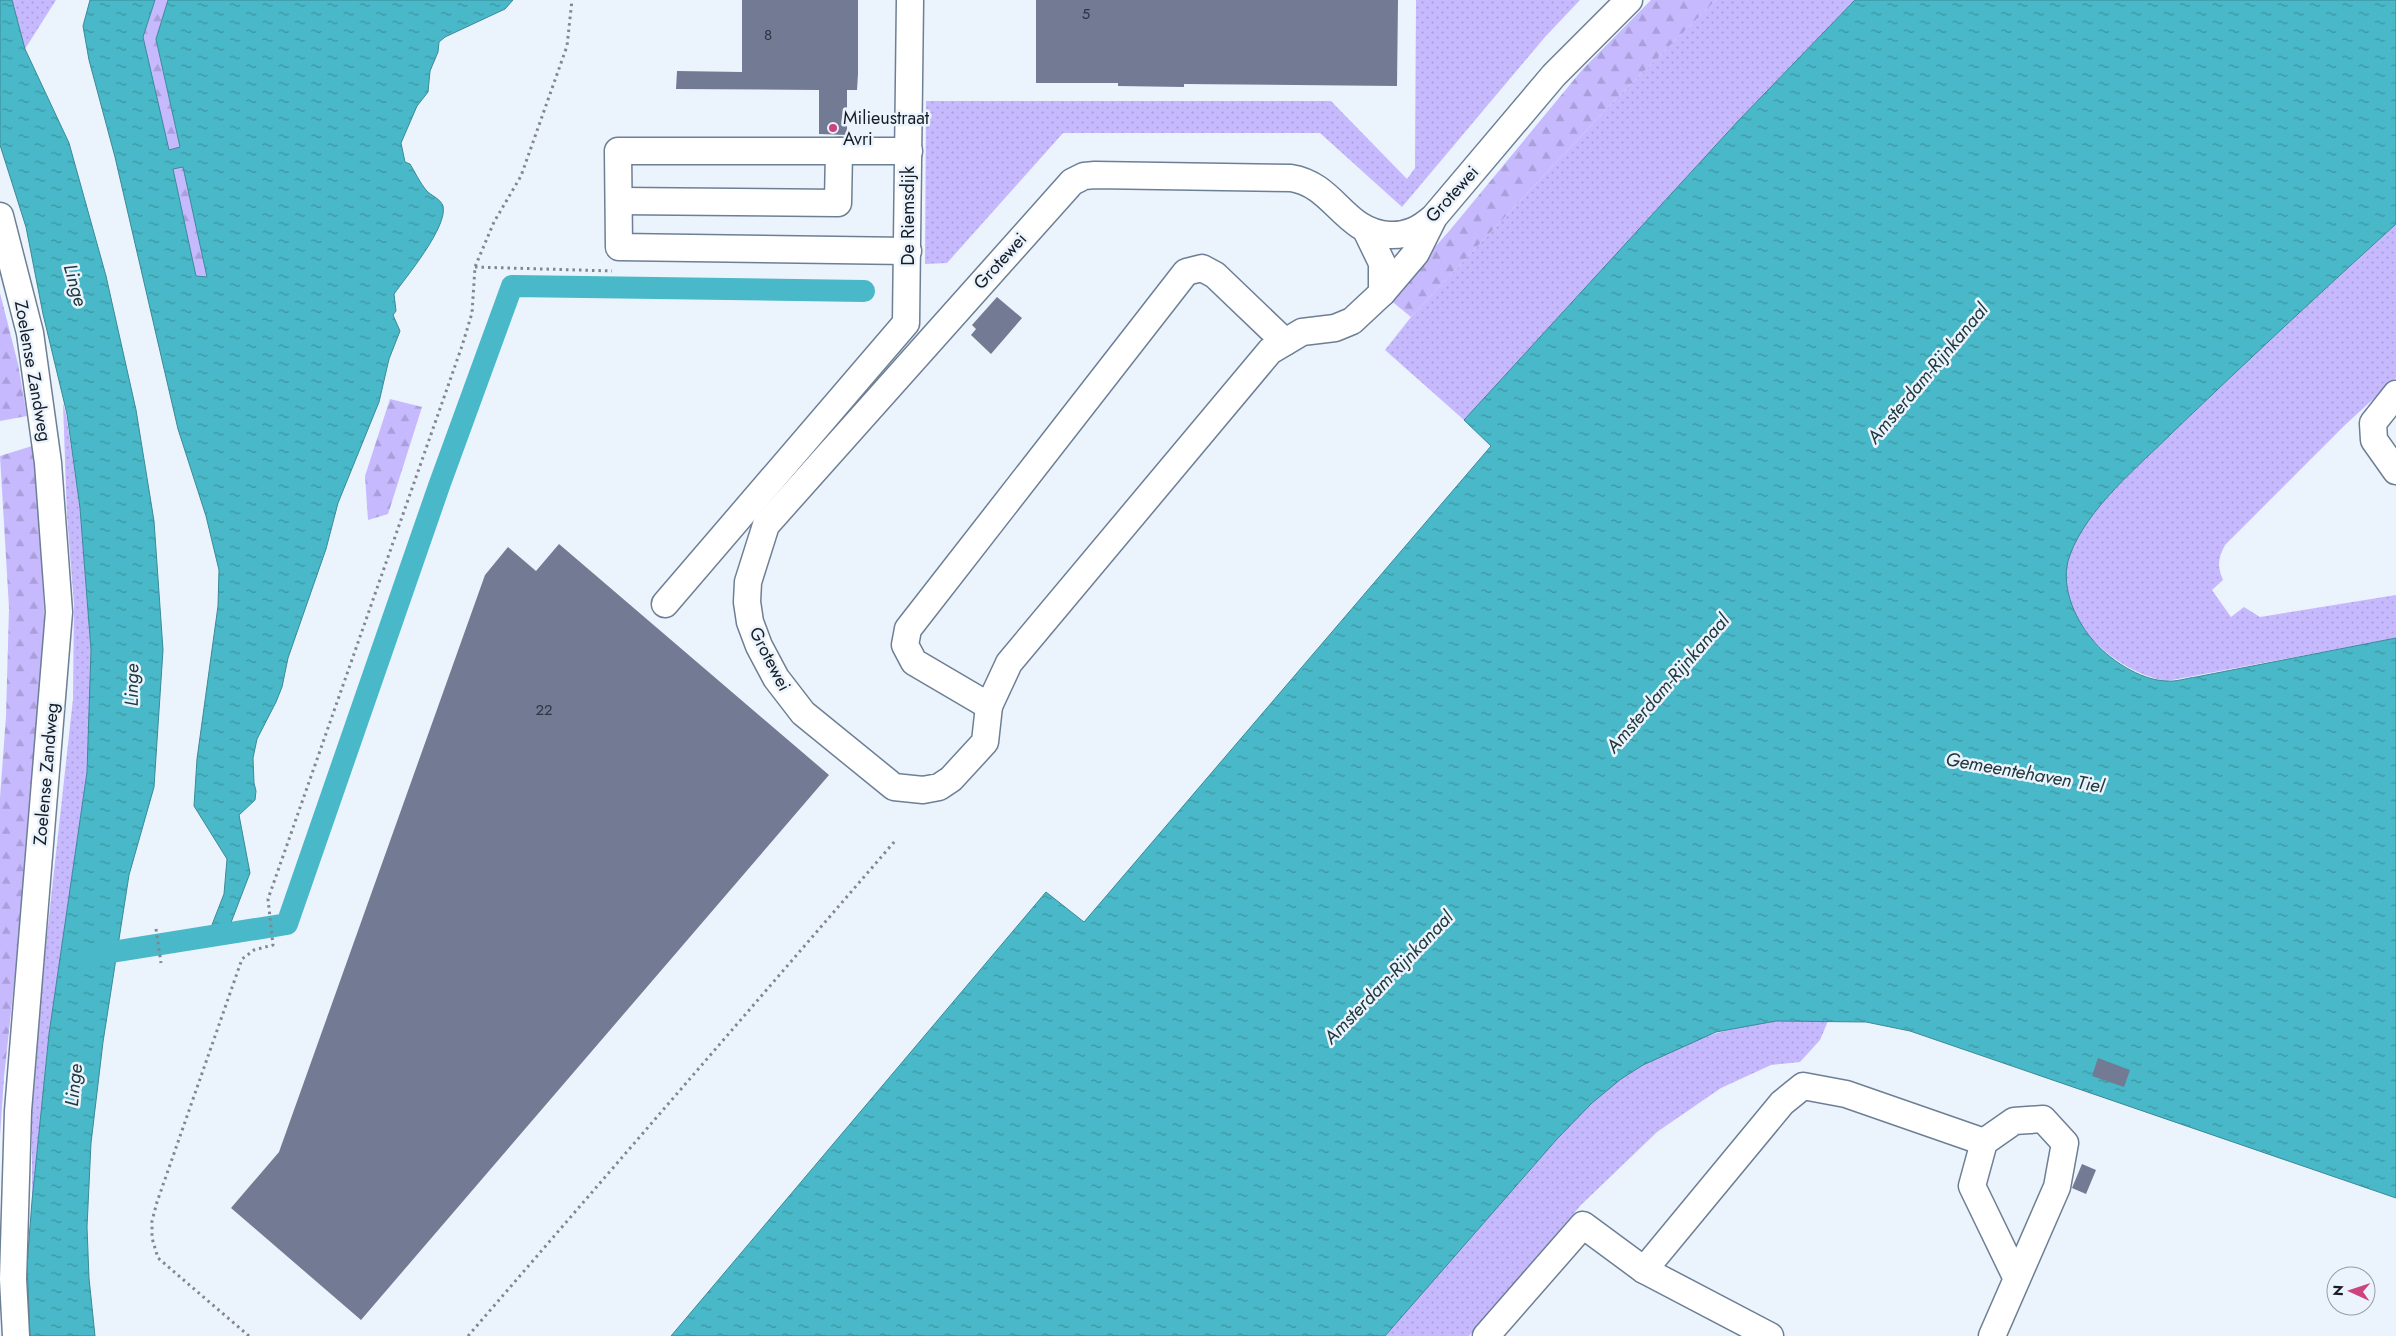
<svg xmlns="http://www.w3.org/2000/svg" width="2396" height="1336" font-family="Jost,sans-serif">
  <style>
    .grass { fill: url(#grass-dots) }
    .forest { fill: url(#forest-firs) }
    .water { fill: url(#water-ripples); stroke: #3a8a97; fill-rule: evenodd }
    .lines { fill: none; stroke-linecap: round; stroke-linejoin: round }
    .canal { stroke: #49b8c8; stroke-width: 22 }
    .building { fill: #737a93 }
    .minor-casing { stroke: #6d7f95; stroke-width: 29 }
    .path { stroke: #808791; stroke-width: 3; stroke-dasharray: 2.5 4; stroke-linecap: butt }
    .minor { stroke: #fff; stroke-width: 26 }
    .poi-dot { fill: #cc437e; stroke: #ebf3fd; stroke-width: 2 }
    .labels { text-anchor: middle; stroke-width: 5; stroke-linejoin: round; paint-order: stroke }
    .number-label { font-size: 15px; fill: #2d3441 }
    .poi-label { font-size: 18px; fill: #161d26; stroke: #ebf3fd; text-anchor: start }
    .street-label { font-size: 18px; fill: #161d26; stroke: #ebf3fd }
    .water-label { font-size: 19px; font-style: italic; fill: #20393d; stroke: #ebf3fd }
  </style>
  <defs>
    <pattern id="grass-dots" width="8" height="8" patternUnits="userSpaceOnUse" patternTransform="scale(1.25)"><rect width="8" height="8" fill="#c7b9fe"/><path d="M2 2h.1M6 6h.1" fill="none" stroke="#aa9fda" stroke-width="1.8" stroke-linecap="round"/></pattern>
    <pattern id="forest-firs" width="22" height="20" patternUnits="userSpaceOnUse" patternTransform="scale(1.25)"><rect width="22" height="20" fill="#c7b9fe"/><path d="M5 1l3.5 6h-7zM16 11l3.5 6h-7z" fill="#aa9fda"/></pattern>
    <pattern id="water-ripples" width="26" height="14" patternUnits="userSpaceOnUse" patternTransform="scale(1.25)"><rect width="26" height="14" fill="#49b8c8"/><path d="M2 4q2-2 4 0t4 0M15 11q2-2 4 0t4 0" fill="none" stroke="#3c95a2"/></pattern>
  </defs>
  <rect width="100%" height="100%" fill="#ebf3fd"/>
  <g class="grass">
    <path d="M 12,0 L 56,0 L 25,49 Z"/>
    <path d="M 1416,0 L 1580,0 L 1545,37 L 1402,207 L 1320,133 L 1063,133 L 947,263 L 925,264 L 926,101 L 1331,101 L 1407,179 L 1415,168 Z"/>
    <path d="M 1716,0 L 1855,0 L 1738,121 L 1464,420 L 1385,350 L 1411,317 L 1615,100 Z"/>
    <path d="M 2396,224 L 2396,378 L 2345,425 L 2225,545 C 2218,558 2217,566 2223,580 L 2212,590 L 2231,617 L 2244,607 L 2260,617 L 2396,595 L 2396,638 L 2167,681 C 2114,673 2049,614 2069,555 C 2085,511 2141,464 2174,431 C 2247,361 2321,292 2396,224 Z"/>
    <path d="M 63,403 L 66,414 L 80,508 L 91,650 L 90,715 L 87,772 L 49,1034 L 32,1201 L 32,1092 L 39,1007 L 73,699 L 74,605 L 67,516 Z"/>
    <path d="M 1776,1021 L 1828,1021 L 1820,1040 L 1800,1062 L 1771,1065 L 1721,1088 L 1657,1132 L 1581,1205 L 1469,1336 L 1385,1336 C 1430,1282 1475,1230 1522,1178 C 1553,1143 1583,1106 1621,1078 C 1666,1045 1721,1029 1776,1021 Z"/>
  </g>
  <g class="forest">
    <path d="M 155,0 L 168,0 L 156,39 L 180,148 L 168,150 L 143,37 Z"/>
    <path d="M 1651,0 L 1716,0 L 1615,100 L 1411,317 L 1389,299 L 1450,230 L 1582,70 Z"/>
    <path d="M 183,167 L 207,277 L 196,277 L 173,169 Z"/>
    <path d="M 0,293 L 18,364 L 27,416 L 0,421 Z"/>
    <path d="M 390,399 L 422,407 L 388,514 L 368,520 L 365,476 Z"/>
    <path d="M 32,446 L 39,507 L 45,630 L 21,920 L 4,1077 L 0,1136 L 0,798 L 6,716 L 9,608 L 0,456 Z"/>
  </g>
  <g class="water">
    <path d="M 0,0 L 12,0 L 25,49 L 69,143 L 106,276 L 136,410 L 154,521 L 163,650 L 154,787 L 129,875 L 103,1042 L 91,1143 L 87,1227 L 89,1278 L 95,1336 L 30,1336 L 27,1265 L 32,1201 L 49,1034 L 87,772 L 91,650 L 80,508 L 67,414 L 43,314 L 26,227 L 0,145 Z"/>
    <path d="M 90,0 L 155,0 L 143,37 L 169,150 L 180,147 L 156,39 L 168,0 L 513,0 L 505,9 L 445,37 L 439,42 L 438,52 L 430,71 L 428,92 L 417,106 L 401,143 L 405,162 L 410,164 C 415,172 420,183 426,190 C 431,196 440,198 443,206 C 448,227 406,277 394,294 L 396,311 L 393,315 L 400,331 L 389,359 L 379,402 L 338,503 L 326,549 L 288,658 L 282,687 L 276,702 L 257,739 L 253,758 L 254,783 L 256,791 L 255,800 L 239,815 L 250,873 L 227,933 L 208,935 L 224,894 L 227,859 L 194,806 L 197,759 L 218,606 L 219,570 L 206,516 L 178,429 L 115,157 L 89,60 L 83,26 ZM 183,167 L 207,277 L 196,276 L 173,169 Z"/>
    <path d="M 1855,0 L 2396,0 L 2396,224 C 2321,292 2247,361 2174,431 C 2139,466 2087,508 2070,555 C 2059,583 2074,618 2092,639 C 2108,659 2140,680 2166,681 C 2176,682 2187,678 2196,677 L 2396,638 L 2396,1198 L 1910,1031 L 1866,1022 L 1776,1021 L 1716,1032 L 1643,1065 L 1621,1079 L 1592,1103 L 1557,1139 L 1385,1336 L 671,1336 L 1046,892 L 1084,922 L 1491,446 L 1464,420 L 1738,121 Z"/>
  </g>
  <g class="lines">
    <path class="canal" d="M 93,955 L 287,924 L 439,486 L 512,286 L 864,291"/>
  </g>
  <g class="building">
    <path d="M 742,0 L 858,0 L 858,74 L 857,90 L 847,90 L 847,135 L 819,134 L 819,90 L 676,89 L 677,71 L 742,72 Z"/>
    <path d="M 1036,0 L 1398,0 L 1397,86 L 1184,84 L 1184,87 L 1118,86 L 1118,83 L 1036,83 Z"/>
    <path d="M 997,297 L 1022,318 L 991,354 L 971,335 L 976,329 L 972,325 Z"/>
    <path d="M 559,544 L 829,775 L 361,1320 L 231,1208 L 279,1152 L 485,575 L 508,547 L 536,571 Z"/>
    <path d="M 2098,1058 L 2130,1070 L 2124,1087 L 2092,1076 Z"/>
    <path d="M 2082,1164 L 2096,1170 L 2086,1194 L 2072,1188 Z"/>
  </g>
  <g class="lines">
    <g class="minor-casing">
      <g id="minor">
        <path d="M 619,201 L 838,203 L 839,151"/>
        <path d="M 0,216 L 30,333 L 48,463 L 59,612 L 18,1111 L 13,1279 L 16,1336"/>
        <path d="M 1434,217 L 1416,253 L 1382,293 L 1352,321 L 1335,328 L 1302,332 L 1270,351 L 1009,663 L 989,706 L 985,742 L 951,779 L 939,787 L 923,790 L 894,787 L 803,713 L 776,678 L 759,646 L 750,622 L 747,602 L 748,582 L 766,525 L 1072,182 L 1084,176 L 1095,175 L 1291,178 C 1335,185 1343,232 1389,235 C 1408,236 1420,229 1434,217 L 1554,75 L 1629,0"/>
        <path d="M 1366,230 L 1382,263 L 1382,293"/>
        <path d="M 908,251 L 619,247 L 618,151 L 909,151"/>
        <path d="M 2396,394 L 2373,423 L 2374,440 L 2396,471"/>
        <path d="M 665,604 L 906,323 L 910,0"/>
        <path d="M 989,706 L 914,662 L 905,645 L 908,629 L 1186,272 L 1202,268 L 1215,275 L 1285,342"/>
        <path d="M 1644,1270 L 1770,1336"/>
        <path d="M 1486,1336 L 1583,1225 L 1644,1270 L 1782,1103 L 1803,1086 L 1846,1094 L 1984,1142"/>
        <path d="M 1992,1336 L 2057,1187 L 2065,1143 L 2043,1119 L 2014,1121 L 1984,1142 L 1972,1186 L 2017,1279"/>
      </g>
    </g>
    <g class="path">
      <path d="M 475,267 L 612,271"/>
      <path d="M 156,929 L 161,963"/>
      <path d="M 249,1336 L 158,1258 L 152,1238 L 152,1221 L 157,1202 L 242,959 L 254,950 L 273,945 L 268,899 L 462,346 L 472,313 L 475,267 L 494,222 L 521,176 L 567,46 L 572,0"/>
      <path d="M 468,1336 L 895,841"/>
    </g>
    <use href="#minor" class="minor"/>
  </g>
  <circle class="poi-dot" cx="833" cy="128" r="5"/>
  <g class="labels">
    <g class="number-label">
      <text x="1086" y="19">5</text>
      <text x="768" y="40">8</text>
      <text x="544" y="715">22</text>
    </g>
    <g class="poi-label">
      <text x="843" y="124">Milieustraat<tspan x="843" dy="21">Avri</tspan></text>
    </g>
    <g class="street-label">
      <text transform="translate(1452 194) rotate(-48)" y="6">Grotewei</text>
      <text transform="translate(908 216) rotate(-90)" y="6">De Riemsdijk</text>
      <text transform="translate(1000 261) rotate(-48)" y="6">Grotewei</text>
      <text transform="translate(33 371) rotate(80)" y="6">Zoelense Zandweg</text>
      <text transform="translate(770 659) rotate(63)" y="6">Grotewei</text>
      <text transform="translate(46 774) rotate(-85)" y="6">Zoelense Zandweg</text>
    </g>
    <g class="water-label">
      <text transform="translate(76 285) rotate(74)" y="7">Linge</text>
      <text transform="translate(1927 373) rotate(-50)" y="7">Amsterdam-Rijnkanaal</text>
      <text transform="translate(1667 683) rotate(-49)" y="7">Amsterdam-Rijnkanaal</text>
      <text transform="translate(131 685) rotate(-89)" y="7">Linge</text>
      <text transform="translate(2025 772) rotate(10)" y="7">Gemeentehaven Tiel</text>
      <text transform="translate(1388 977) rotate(-46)" y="7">Amsterdam-Rijnkanaal</text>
      <text transform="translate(73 1085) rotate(-84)" y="7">Linge</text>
    </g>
  </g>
  <g transform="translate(2351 1291) rotate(273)"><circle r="24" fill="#ebf3fd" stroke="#969da7"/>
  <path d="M0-4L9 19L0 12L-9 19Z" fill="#cc437e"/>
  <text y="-8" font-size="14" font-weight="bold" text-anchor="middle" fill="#161d26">N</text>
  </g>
</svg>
